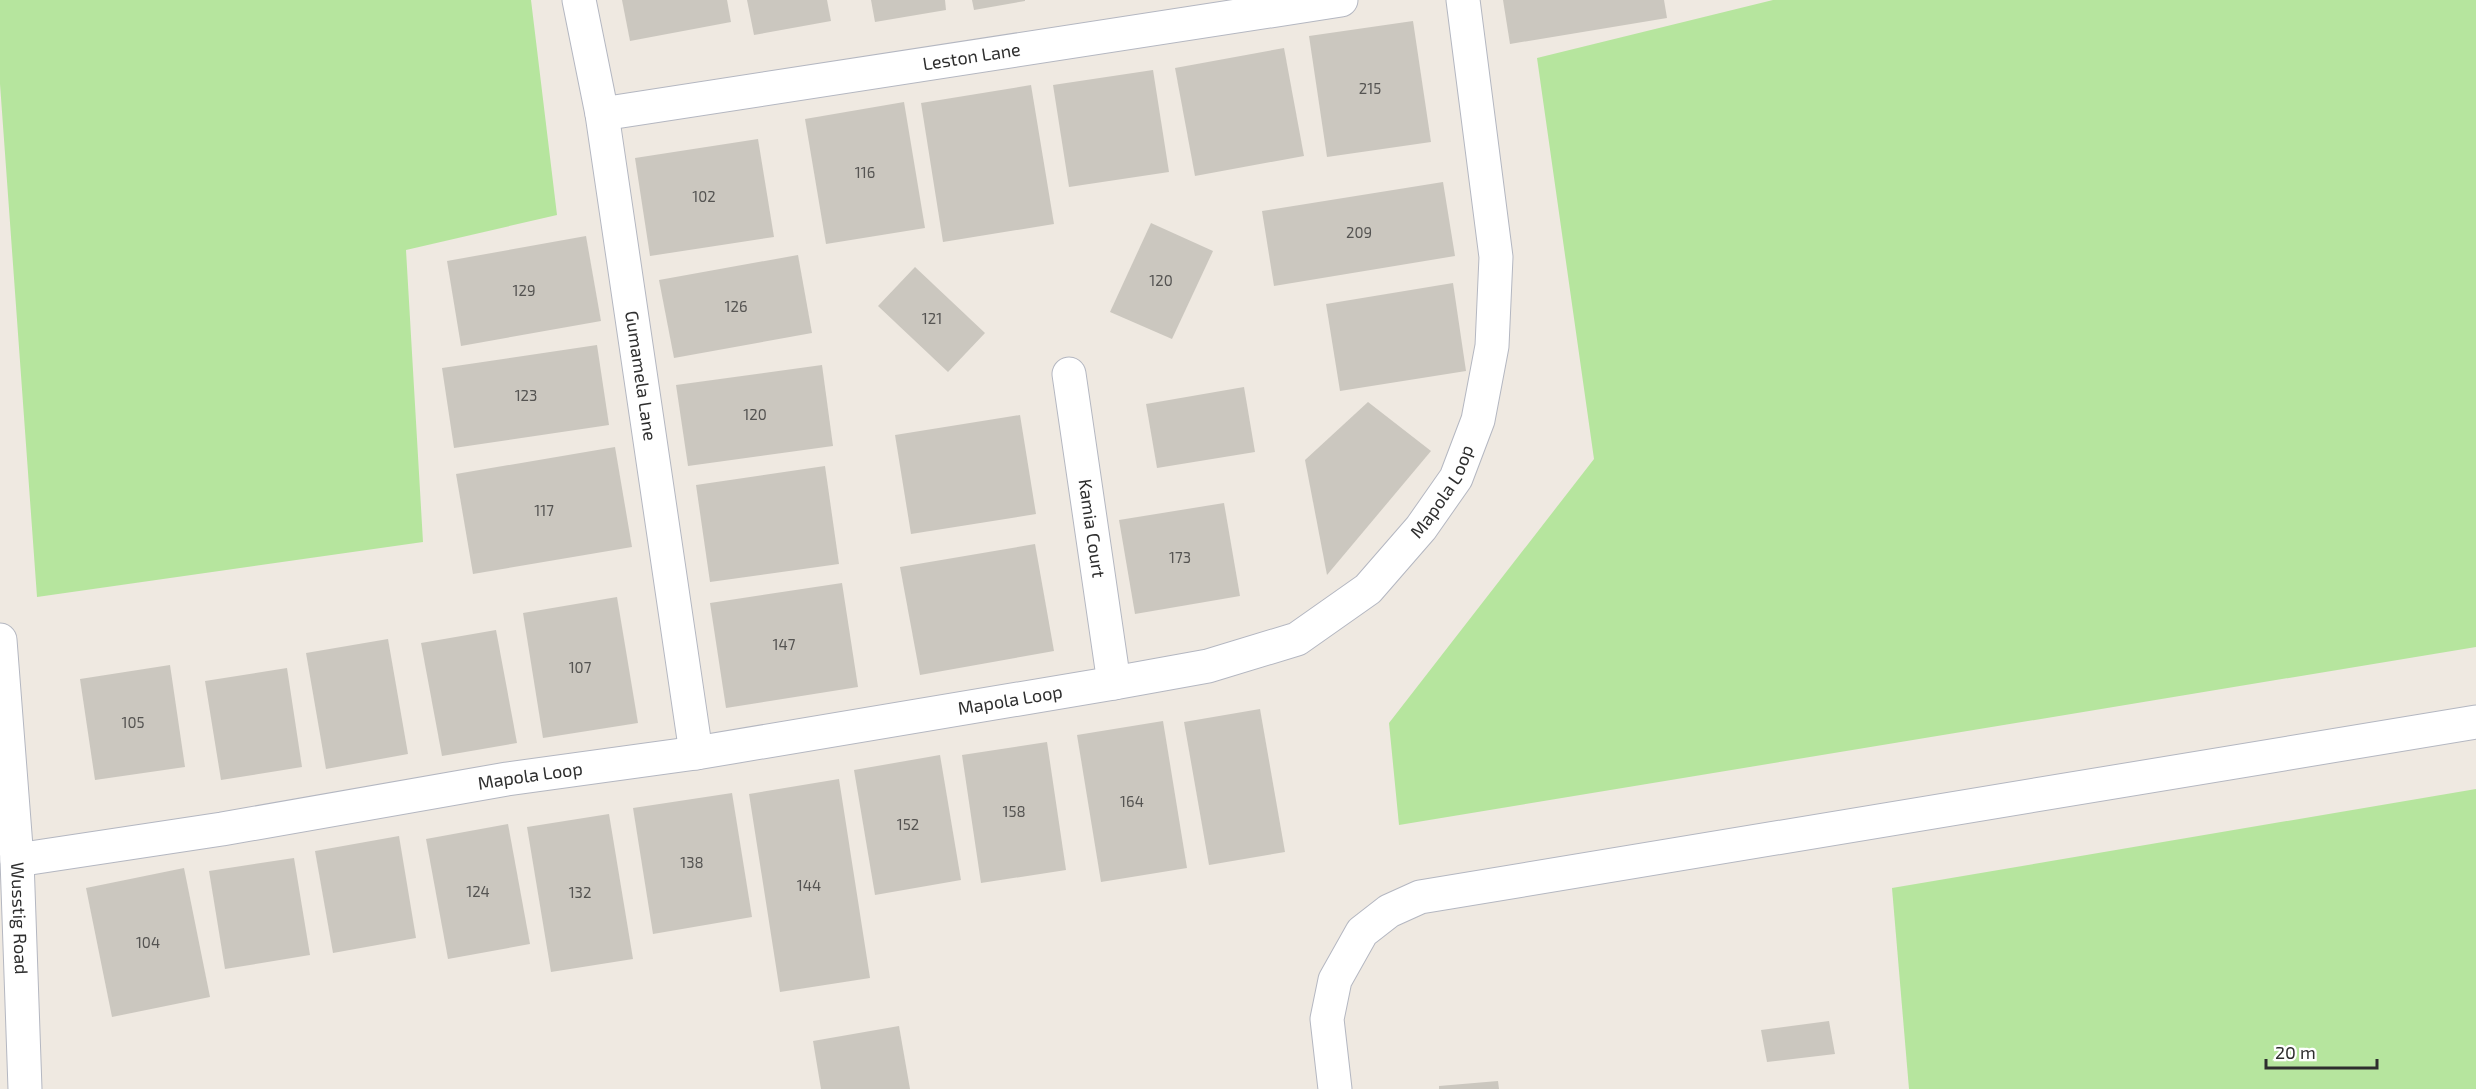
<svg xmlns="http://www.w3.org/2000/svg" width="2476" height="1089" font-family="'Exo 2',sans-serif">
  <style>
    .green { fill: #b6e59e }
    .building { fill: #cbc7bf }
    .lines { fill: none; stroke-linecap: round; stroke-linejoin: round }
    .minor-casing { stroke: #b4b7c1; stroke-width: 35 }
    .minor { stroke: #fff; stroke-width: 33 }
    .labels { text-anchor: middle; stroke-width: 4.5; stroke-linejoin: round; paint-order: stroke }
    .number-label { font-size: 15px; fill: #555452 }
    .street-label { font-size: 18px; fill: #2e2e2e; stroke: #fff }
  </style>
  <rect width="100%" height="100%" fill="#efe9e1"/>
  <g class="green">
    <path d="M 0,0 L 531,0 L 557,215 L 406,250 L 423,542 L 37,597 L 0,84 Z"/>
    <path d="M 1773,0 L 2476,0 L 2476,647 L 1399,825 L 1389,723 L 1594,459 L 1537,58 Z"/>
    <path d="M 2476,789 L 2476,1089 L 1909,1089 L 1892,888 Z"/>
  </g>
  <g class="building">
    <path d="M 622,0 L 727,0 L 731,22 L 630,41 Z"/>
    <path d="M 747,0 L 827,0 L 831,21 L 754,35 Z"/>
    <path d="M 871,0 L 945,0 L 946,10 L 875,22 Z"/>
    <path d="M 972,0 L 1025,0 L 1025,1 L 974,10 Z"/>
    <path d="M 1503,0 L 1664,0 L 1667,18 L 1510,44 Z"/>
    <path d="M 1413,21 L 1431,142 L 1327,157 L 1309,36 Z"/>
    <path d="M 1284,48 L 1304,156 L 1195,176 L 1175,68 Z"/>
    <path d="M 1153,70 L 1169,172 L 1069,187 L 1053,85 Z"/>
    <path d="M 1031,85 L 1054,224 L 943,242 L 921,103 Z"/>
    <path d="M 904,102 L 925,228 L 826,244 L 805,119 Z"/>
    <path d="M 758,139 L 774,237 L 650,256 L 635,158 Z"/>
    <path d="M 1443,182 L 1455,256 L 1274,286 L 1262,211 Z"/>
    <path d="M 1151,223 L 1213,251 L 1172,339 L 1110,312 Z"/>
    <path d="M 586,236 L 601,321 L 461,346 L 447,261 Z"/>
    <path d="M 798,255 L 812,333 L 674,358 L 659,280 Z"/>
    <path d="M 915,267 L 985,333 L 948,372 L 878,306 Z"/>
    <path d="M 1453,283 L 1466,371 L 1340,391 L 1326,304 Z"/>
    <path d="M 597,345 L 609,425 L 454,448 L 442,368 Z"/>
    <path d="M 822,365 L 833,446 L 688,466 L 676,385 Z"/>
    <path d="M 1244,387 L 1255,452 L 1157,468 L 1146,404 Z"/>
    <path d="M 1368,402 L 1431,451 L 1327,575 L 1305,460 Z"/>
    <path d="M 1020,415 L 1036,514 L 911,534 L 895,435 Z"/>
    <path d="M 615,447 L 632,547 L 473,574 L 456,474 Z"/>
    <path d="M 825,466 L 839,564 L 710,582 L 696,485 Z"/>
    <path d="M 1224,503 L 1240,596 L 1135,614 L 1119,520 Z"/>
    <path d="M 1035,544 L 1054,651 L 920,675 L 900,567 Z"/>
    <path d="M 842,583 L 858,687 L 726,708 L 710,603 Z"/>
    <path d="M 617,597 L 638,723 L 543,738 L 523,613 Z"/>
    <path d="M 496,630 L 517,743 L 442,756 L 421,643 Z"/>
    <path d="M 388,639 L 408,754 L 326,769 L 306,653 Z"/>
    <path d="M 170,665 L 185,767 L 95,780 L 80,679 Z"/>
    <path d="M 287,668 L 302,767 L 221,780 L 205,681 Z"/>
    <path d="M 1260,709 L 1285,852 L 1209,865 L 1184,722 Z"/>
    <path d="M 1163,721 L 1187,868 L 1101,882 L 1077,735 Z"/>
    <path d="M 1047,742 L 1066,870 L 981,883 L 962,755 Z"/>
    <path d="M 940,755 L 961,880 L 875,895 L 854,770 Z"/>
    <path d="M 839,779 L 870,978 L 780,992 L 749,794 Z"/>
    <path d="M 732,793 L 752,917 L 653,934 L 633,808 Z"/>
    <path d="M 609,814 L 633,959 L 551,972 L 527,827 Z"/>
    <path d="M 508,824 L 530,944 L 448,959 L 426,839 Z"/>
    <path d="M 399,836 L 416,938 L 333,953 L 315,851 Z"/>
    <path d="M 294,858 L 310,955 L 225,969 L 209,871 Z"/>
    <path d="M 184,868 L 210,997 L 112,1017 L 86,888 Z"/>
    <path d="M 1829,1021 L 1835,1054 L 1767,1062 L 1761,1030 Z"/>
    <path d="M 899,1026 L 910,1089 L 821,1089 L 813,1041 Z"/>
    <path d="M 1498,1081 L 1499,1089 L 1439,1089 L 1439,1086 Z"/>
  </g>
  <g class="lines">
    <g class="minor-casing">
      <g id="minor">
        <path id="s1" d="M 579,0 L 602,114 L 696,753"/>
        <path id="s2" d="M 602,114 L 1341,0"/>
        <path id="s3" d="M 1069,374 L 1114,683"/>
        <path id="s4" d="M 0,640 L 17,860 L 25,1089"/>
        <path id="s5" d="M 17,860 L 222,829 L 507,779 L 696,753 L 1114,683 L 1208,666 L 1297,639 L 1368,589 L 1421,528 L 1456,478 L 1478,420 L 1492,346 L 1496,257 L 1463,0"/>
        <path d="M 1335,1089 L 1327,1019 L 1335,980 L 1362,932 L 1389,911 L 1420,897 L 2476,722"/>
      </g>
    </g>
    <use href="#minor" class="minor"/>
  </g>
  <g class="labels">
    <g class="number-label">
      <text x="1370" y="94">215</text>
      <text x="865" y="178">116</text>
      <text x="704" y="202">102</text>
      <text x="1359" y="238">209</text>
      <text x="1161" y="286">120</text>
      <text x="524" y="296">129</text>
      <text x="736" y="312">126</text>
      <text x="932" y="324">121</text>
      <text x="526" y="401">123</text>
      <text x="755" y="420">120</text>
      <text x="544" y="516">117</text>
      <text x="1180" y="563">173</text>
      <text x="784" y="650">147</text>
      <text x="580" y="673">107</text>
      <text x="133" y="728">105</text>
      <text x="1132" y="807">164</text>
      <text x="1014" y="817">158</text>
      <text x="908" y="830">152</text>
      <text x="692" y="868">138</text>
      <text x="809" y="891">144</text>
      <text x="478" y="897">124</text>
      <text x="580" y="898">132</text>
      <text x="148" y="948">104</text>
    </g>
    <g class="street-label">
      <text dy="6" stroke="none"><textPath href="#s2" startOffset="374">Leston Lane</textPath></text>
      <text dy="6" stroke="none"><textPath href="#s1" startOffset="381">Gumamela Lane</textPath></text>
      <text dy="6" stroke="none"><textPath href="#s5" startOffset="1510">Mapola Loop</textPath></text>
      <text dy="6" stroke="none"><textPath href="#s3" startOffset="156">Kamia Court</textPath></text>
      <text dy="6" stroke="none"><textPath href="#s5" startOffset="1006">Mapola Loop</textPath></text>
      <text dy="6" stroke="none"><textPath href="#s5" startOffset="520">Mapola Loop</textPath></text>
      <text dy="6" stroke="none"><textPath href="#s4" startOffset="279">Wusstig Road</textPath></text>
    </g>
  </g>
  <path d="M2266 1059v9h111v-9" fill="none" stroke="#2e2e2e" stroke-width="3"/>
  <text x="2275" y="1059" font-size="18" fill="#2e2e2e" stroke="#ffffff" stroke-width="4.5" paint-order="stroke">20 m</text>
</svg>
